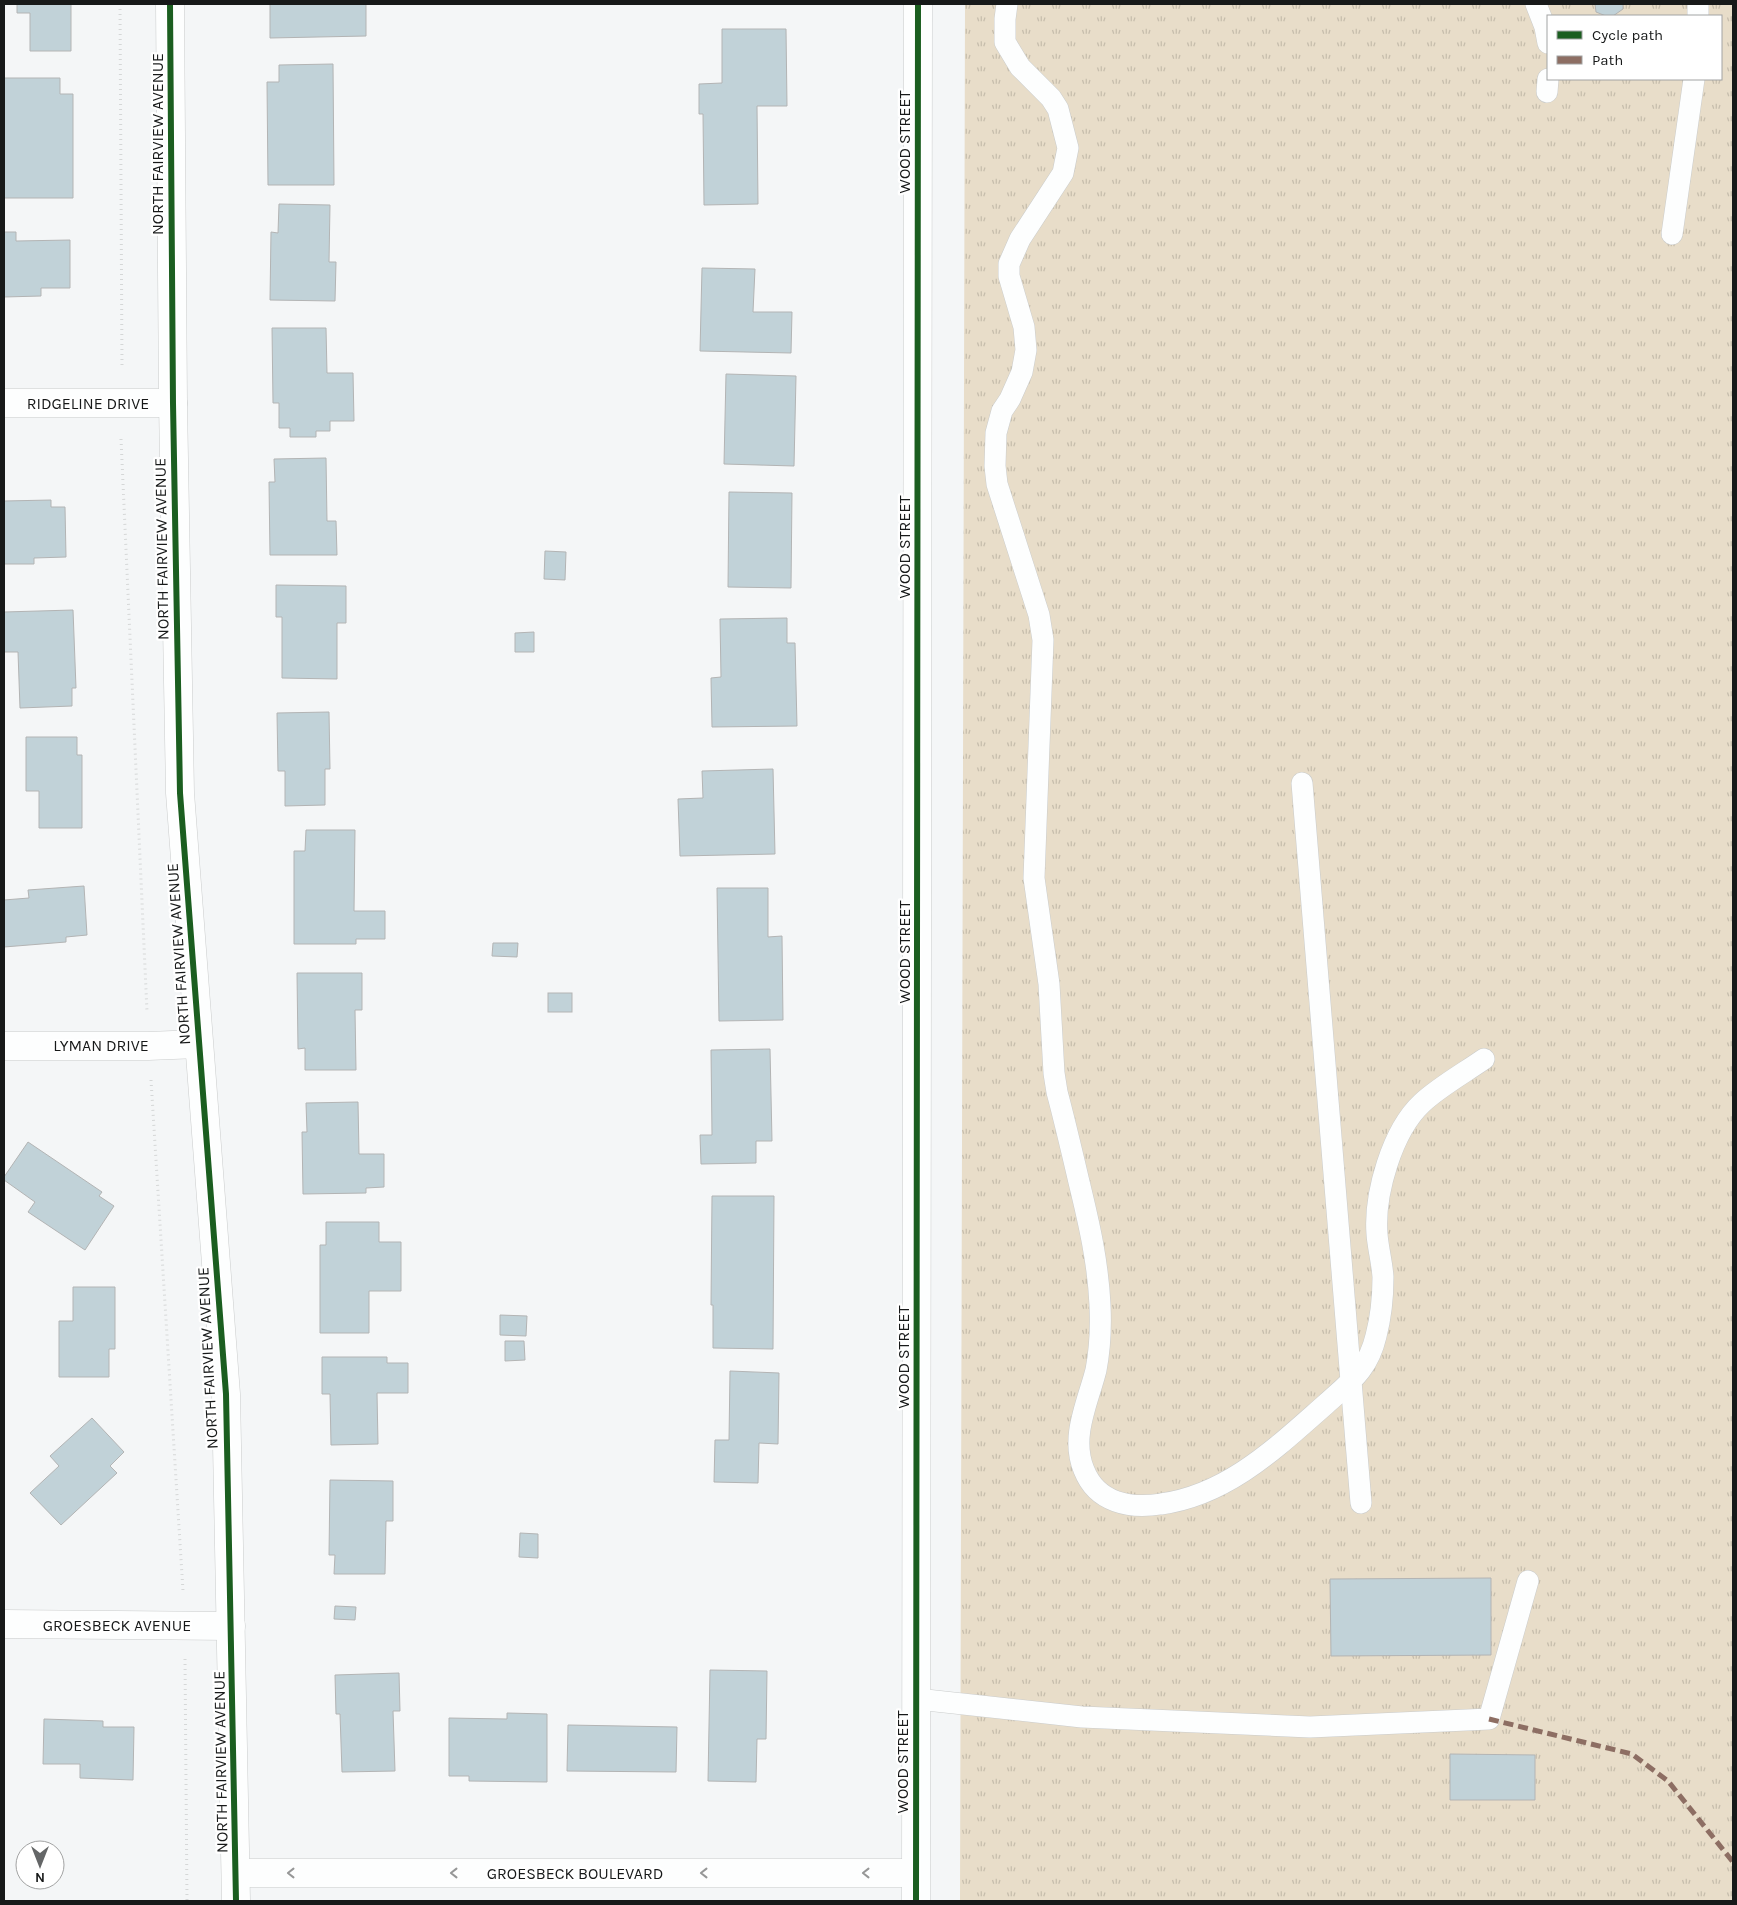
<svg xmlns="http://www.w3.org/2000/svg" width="1737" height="1905" font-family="Karla,sans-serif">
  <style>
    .grass { fill: url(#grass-tufts); fill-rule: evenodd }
    .building { fill: #c1d2d8; stroke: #b3b4b4 }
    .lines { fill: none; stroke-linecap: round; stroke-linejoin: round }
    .service-casing { stroke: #cacccc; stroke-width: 22 }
    .minor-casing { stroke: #cacccc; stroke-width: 29 }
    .tertiary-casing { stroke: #cacccc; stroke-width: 29 }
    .path { stroke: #d5d7d7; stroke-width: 3; stroke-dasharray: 1 4; stroke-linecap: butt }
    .service { stroke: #fdfefe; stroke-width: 21 }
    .minor { stroke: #fdfefe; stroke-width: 28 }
    .tertiary { stroke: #fdfefe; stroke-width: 28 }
    .quiet { stroke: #8d6e63; stroke-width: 5; stroke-dasharray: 10 5; stroke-linecap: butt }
    .cycleway-casing { stroke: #fff; stroke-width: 9 }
    .cycleway { stroke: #1b5e20; stroke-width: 6 }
    .oneway { stroke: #969797 }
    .labels { text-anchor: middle; stroke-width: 4.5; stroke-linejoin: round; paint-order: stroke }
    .street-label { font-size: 16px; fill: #171919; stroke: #fff }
  </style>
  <defs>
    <pattern id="grass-tufts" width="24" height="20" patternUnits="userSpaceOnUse" patternTransform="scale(1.25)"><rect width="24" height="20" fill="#e8ddc9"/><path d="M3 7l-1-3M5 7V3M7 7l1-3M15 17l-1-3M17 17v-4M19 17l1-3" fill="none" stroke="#c6bdac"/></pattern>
  </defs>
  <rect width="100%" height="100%" fill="#f4f6f7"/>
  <path class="grass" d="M 965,4 L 1733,4 L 1733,1901 L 960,1901 ZM 1548,16 L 1721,16 L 1721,79 L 1548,79 Z"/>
  <g class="building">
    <path d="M 17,4 L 71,4 L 71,51 L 30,51 L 30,13 L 17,13 Z"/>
    <path d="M 270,4 L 366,4 L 366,36 L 270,38 Z"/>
    <path d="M 1595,4 L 1623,4 L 1623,9 L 1613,16 L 1606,16 L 1596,12 Z"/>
    <path d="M 722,29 L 786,29 L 787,106 L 757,106 L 758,204 L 704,205 L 703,114 L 699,114 L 699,84 L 722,83 Z"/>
    <path d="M 333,64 L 334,185 L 268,185 L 267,82 L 279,82 L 279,65 Z"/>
    <path d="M 4,78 L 60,78 L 60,94 L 73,94 L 73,198 L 4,198 Z"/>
    <path d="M 279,204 L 330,205 L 329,262 L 336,262 L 335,301 L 270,300 L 271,232 L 278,233 Z"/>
    <path d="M 4,232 L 16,232 L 16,241 L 70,240 L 70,288 L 41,288 L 41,296 L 4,297 Z"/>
    <path d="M 702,268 L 755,269 L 753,312 L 792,312 L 791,353 L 700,351 Z"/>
    <path d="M 272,328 L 326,328 L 327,373 L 353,373 L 354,421 L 330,421 L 330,431 L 316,431 L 316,437 L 290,437 L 290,428 L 279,428 L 279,403 L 273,403 Z"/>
    <path d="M 726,374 L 796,376 L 794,466 L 724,464 Z"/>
    <path d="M 326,458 L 327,521 L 336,521 L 337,555 L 270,555 L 269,482 L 275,482 L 274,459 Z"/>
    <path d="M 729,492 L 792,493 L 791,588 L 728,587 Z"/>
    <path d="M 51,500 L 51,507 L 65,507 L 66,557 L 34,558 L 34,564 L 4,564 L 4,501 Z"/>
    <path d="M 545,551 L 566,552 L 565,580 L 544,579 Z"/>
    <path d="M 276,585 L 346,586 L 346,623 L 337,623 L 337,679 L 282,678 L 282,617 L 276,617 Z"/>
    <path d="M 73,610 L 76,688 L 72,688 L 72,706 L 20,708 L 18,652 L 4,652 L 4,612 Z"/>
    <path d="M 787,618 L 787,643 L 795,643 L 797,726 L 712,727 L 711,678 L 721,677 L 720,619 Z"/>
    <path d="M 534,632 L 534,652 L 515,652 L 515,633 Z"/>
    <path d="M 329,712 L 330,769 L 325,769 L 325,805 L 285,806 L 285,771 L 278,771 L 277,713 Z"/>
    <path d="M 26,737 L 77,737 L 77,755 L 82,755 L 82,828 L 39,828 L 39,791 L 26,791 Z"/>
    <path d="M 773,769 L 775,854 L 680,856 L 678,799 L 703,798 L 702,771 Z"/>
    <path d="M 306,830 L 355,830 L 354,911 L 385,911 L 385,939 L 356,939 L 356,944 L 294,944 L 294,851 L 305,851 Z"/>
    <path d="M 84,886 L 87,935 L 66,937 L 66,942 L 4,947 L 4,900 L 29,898 L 28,890 Z"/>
    <path d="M 717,888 L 768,888 L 768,937 L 782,936 L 783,1020 L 719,1021 Z"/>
    <path d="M 493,943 L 518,943 L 517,957 L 492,956 Z"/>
    <path d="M 297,973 L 362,973 L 362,1010 L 355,1010 L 356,1070 L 305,1070 L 305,1048 L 298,1049 Z"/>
    <rect x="548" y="993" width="24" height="19"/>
    <path d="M 770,1049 L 772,1141 L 756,1141 L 756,1163 L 701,1164 L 700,1135 L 712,1135 L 711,1050 Z"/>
    <path d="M 358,1102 L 359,1154 L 384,1154 L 384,1187 L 366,1188 L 366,1193 L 303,1194 L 302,1132 L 307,1132 L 306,1103 Z"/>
    <path d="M 28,1142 L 102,1192 L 99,1196 L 114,1206 L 85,1250 L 28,1212 L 35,1202 L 4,1180 L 4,1177 Z"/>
    <path d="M 712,1196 L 774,1196 L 773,1349 L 713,1348 L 713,1305 L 711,1305 Z"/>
    <path d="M 326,1222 L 379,1222 L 379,1242 L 401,1242 L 401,1291 L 369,1291 L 369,1333 L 320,1333 L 320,1245 L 326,1245 Z"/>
    <path d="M 73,1287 L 115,1287 L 115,1349 L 109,1349 L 109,1377 L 59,1377 L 59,1321 L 73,1321 Z"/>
    <path d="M 500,1315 L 527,1316 L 526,1336 L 500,1335 Z"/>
    <path d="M 505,1341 L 524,1341 L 525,1360 L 505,1361 Z"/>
    <path d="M 322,1357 L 387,1357 L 387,1363 L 408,1363 L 408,1393 L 377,1393 L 378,1444 L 331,1445 L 330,1394 L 322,1394 Z"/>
    <path d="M 730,1371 L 779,1373 L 778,1444 L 759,1443 L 758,1483 L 714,1482 L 715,1440 L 729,1440 Z"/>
    <path d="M 92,1418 L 124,1452 L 110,1466 L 117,1473 L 61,1525 L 30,1493 L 59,1466 L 50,1456 Z"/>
    <path d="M 330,1480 L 393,1481 L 393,1521 L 386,1521 L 385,1574 L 334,1574 L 335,1555 L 329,1555 Z"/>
    <path d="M 520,1533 L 538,1534 L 538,1558 L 519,1557 Z"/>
    <path d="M 1491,1578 L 1491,1655 L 1331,1656 L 1330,1579 Z"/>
    <path d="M 335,1606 L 356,1607 L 355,1620 L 334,1619 Z"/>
    <path d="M 710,1670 L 767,1671 L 766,1739 L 757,1739 L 756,1782 L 708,1781 Z"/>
    <path d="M 399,1673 L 400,1711 L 393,1711 L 395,1771 L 342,1772 L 340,1714 L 336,1714 L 335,1675 Z"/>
    <path d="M 507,1713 L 547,1714 L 547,1782 L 469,1781 L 469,1776 L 449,1776 L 449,1718 L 507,1719 Z"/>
    <path d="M 44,1719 L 103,1721 L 103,1727 L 134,1727 L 133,1780 L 80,1778 L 80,1764 L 43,1764 Z"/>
    <path d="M 568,1725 L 677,1727 L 676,1772 L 567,1771 Z"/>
    <path d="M 1450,1754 L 1535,1755 L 1535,1800 L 1450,1800 Z"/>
  </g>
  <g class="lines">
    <g class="service-casing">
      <g id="service">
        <path d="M 1007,4 L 1005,19 L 1005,42 L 1020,67 L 1051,98 L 1058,109 L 1068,148 L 1063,173 L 1020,239 L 1009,264 L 1009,276 L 1024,327 L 1026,350 L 1022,372 L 1010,399 L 1002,411 L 996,433 L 995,466 L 997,484 L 1039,615 L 1043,640 L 1034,878 L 1049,984 L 1054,1073 L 1057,1092 C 1065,1122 1072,1152 1079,1182 C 1089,1223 1098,1262 1100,1305 C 1101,1326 1100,1349 1096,1370 C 1088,1402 1070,1437 1084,1470 C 1097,1503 1130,1509 1161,1504 C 1228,1495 1277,1447 1326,1404 C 1350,1382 1368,1370 1376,1336 C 1381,1317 1383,1297 1383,1277 C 1382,1262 1378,1248 1377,1234 C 1374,1194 1392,1131 1422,1103 C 1439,1087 1464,1073 1484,1059"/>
        <path d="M 1536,4 L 1545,27 L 1548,43"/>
        <path d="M 1698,16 L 1698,4"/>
        <path d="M 1547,92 L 1548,79"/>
        <path d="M 1672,234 L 1694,79"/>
        <path d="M 1302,783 L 1361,1503"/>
        <path d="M 917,1699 L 1082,1717 L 1310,1727 L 1489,1719 L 1528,1581"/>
      </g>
    </g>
    <g class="minor-casing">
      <g id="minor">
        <path d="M 170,4 L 173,403 L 180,793 L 226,1394 L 236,1901"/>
        <path d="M 4,403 L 173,403"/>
        <path d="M 4,1046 L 148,1046 L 198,1044"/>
        <path d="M 4,1624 L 231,1626"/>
        <path d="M 236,1873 L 915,1873"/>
      </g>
    </g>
    <g class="tertiary-casing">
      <path id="tertiary" d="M 916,1901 L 918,4"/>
    </g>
    <g class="path">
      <path d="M 120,4 L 122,367"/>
      <path d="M 121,439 L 147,1012"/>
      <path d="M 151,1080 L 183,1591"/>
      <path d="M 185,1659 L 187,1901"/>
    </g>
    <use href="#service" class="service"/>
    <use href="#minor" class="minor"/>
    <use href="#tertiary" class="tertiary"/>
    <path class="quiet" d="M 1489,1719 L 1632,1754 L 1668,1781 L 1733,1862"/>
    <g class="cycleway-casing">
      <g id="cycleway">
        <path d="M 170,4 L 173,403 L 180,793 L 226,1394 L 236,1901"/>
        <path d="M 916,1901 L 918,4"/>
      </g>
    </g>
    <use href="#cycleway" class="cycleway"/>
  </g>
  <defs><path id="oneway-chevron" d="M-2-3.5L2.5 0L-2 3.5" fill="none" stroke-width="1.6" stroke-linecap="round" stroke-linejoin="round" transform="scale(1.25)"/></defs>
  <g class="oneway">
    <use href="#oneway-chevron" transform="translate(291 1873) rotate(180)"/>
    <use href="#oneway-chevron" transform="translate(454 1873) rotate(180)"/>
    <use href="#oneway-chevron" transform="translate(704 1873) rotate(180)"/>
    <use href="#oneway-chevron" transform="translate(866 1873) rotate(180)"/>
  </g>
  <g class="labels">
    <g class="street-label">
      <text transform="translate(904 142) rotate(-90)" y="6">WOOD STREET</text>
      <text transform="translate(157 144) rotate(-90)" y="6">NORTH FAIRVIEW AVENUE</text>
      <text x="88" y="409">RIDGELINE DRIVE</text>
      <text transform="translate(904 547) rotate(-90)" y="6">WOOD STREET</text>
      <text transform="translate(161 549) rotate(-91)" y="6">NORTH FAIRVIEW AVENUE</text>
      <text transform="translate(904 952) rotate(-90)" y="6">WOOD STREET</text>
      <text transform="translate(178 954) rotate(-94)" y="6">NORTH FAIRVIEW AVENUE</text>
      <text x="101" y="1051">LYMAN DRIVE</text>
      <text transform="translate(903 1357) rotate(-90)" y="6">WOOD STREET</text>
      <text transform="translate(207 1358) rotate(-93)" y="6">NORTH FAIRVIEW AVENUE</text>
      <text x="117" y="1631">GROESBECK AVENUE</text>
      <text transform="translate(220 1762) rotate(-91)" y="6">NORTH FAIRVIEW AVENUE</text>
      <text transform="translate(902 1762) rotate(-90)" y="6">WOOD STREET</text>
      <text x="575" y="1879">GROESBECK BOULEVARD</text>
    </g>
  </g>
  <rect width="1737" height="1905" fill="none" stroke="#171919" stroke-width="10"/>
  <rect x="1547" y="15" width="175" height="65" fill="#ffffff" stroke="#a2a3a3"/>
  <rect x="1557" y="31" width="25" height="8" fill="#1b5e20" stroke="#a2a3a3"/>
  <text x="1592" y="40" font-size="15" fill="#171919">Cycle path</text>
  <rect x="1557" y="56" width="25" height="8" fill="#8d6e63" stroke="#a2a3a3"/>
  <text x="1592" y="65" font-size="15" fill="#171919">Path</text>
  <g transform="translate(40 1865) rotate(180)"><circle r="24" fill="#ffffff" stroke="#a2a3a3"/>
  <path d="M0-4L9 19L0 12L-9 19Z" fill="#646667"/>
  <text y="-8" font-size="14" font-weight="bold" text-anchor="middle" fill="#171919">N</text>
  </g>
</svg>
